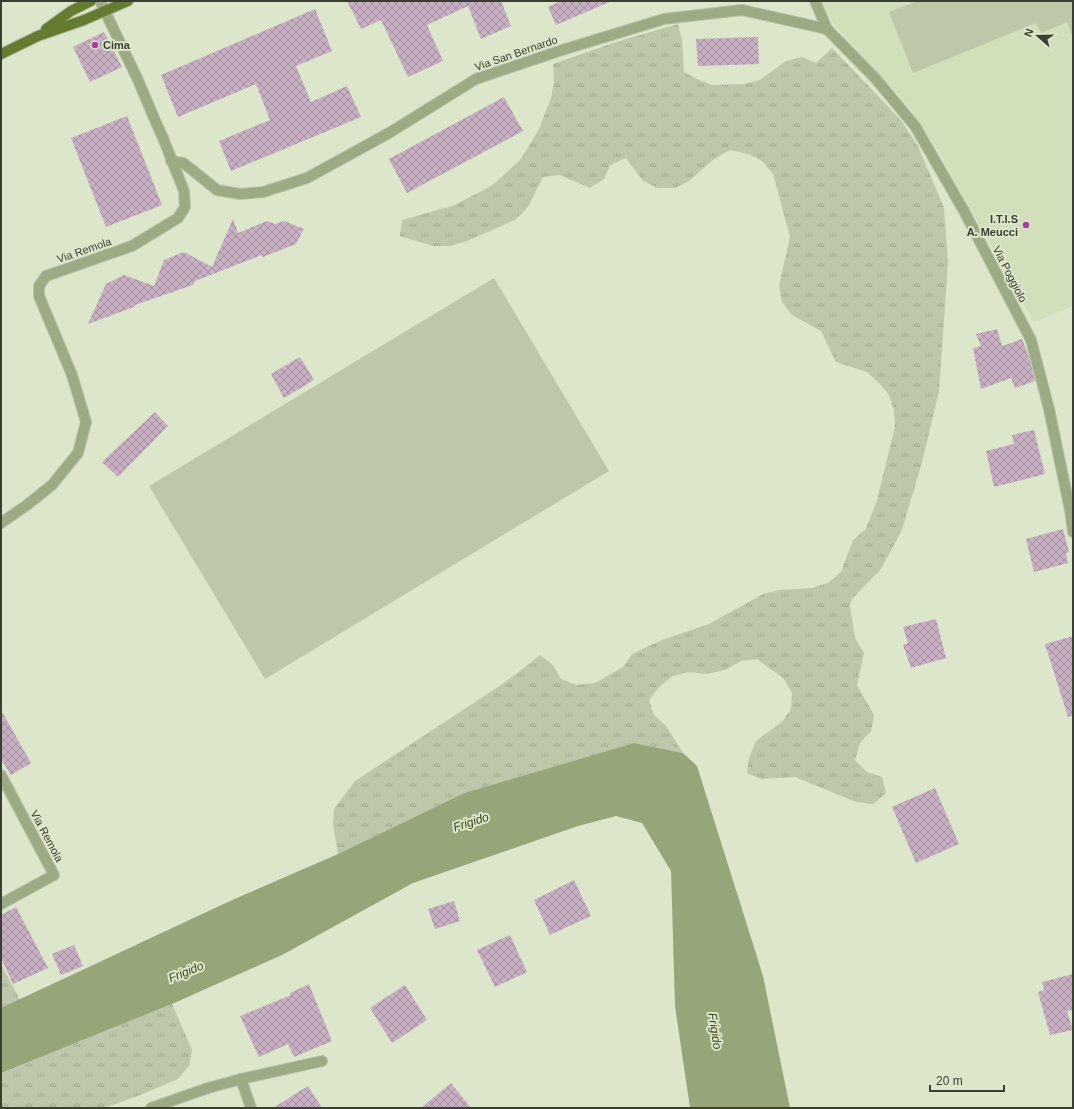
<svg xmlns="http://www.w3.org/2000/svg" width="1074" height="1109" font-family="Helvetica,sans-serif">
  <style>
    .built { fill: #d2dfbb }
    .grass { fill: url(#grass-tufts) }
    .pitch { fill: #bdc8ab }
    .water { fill: #96a679 }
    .building { fill: url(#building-cross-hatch) }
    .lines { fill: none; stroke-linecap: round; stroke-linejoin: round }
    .minor-casing { stroke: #b8c1a9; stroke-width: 12 }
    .major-casing { stroke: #b8c1a9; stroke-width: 12 }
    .minor { stroke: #9dab84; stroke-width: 10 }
    .major { stroke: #657c30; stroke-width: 10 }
    .poi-dot { fill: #a93d9d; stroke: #dce6ca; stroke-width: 1.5 }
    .labels { text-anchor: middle; stroke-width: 4; stroke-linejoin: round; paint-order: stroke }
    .poi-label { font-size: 11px; font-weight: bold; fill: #3a3f33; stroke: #dce6ca; text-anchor: start }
    .street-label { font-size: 11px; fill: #3a3f33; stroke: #dce6ca }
    .water-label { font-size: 12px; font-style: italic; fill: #384714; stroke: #dce6ca }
  </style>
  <defs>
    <pattern id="grass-tufts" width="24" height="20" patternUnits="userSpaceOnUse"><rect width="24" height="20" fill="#bdc8ab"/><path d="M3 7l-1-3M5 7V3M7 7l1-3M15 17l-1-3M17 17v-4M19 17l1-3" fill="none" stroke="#9ba48c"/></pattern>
    <pattern id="building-cross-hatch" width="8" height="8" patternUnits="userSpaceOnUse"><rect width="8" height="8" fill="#c8afc3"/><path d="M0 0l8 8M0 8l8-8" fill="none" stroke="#a3909f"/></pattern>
  </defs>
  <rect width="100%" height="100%" fill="#dce6ca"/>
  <path class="built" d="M 822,1 L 1073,1 L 1073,306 L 1034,322 L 934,144 L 912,111 L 883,78 L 843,35 L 829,17 L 819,2 Z"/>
  <g class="grass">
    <path d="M 678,24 L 682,40 L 684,72 L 697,79 L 712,85 L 745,84 L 760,80 L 786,61 L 802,57 L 816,63 L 832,48 L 900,119 L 918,146 L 944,208 L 948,261 L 939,392 L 922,462 L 902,530 L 881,569 L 852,599 L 850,606 L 855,638 L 864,653 L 857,685 L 874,715 L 871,731 L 860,743 L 855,760 L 867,772 L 882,777 L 886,793 L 873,804 L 856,802 L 795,777 L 761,779 L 747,773 L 749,758 L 756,741 L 782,722 L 791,709 L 792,693 L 784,679 L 757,659 L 741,661 L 725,670 L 707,674 L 689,672 L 673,676 L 660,686 L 649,700 L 654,715 L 666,726 L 683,753 L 634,743 L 464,793 L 338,854 L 333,825 L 334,809 L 355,781 L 504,683 L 540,655 L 553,665 L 561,679 L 577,685 L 595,683 L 623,667 L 632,654 L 662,640 L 709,624 L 763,594 L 779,590 L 812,588 L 828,583 L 841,572 L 853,540 L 865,530 L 871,516 L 877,500 L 895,427 L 894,410 L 889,395 L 879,383 L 867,372 L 836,362 L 821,331 L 792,315 L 782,302 L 779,286 L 790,237 L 773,174 L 762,161 L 748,154 L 730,150 L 714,159 L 689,181 L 675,188 L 658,188 L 643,181 L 626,158 L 610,165 L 604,179 L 590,188 L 560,175 L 543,177 L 528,207 L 515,220 L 467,241 L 450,246 L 433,246 L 400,236 L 402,220 L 452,206 L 482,191 L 495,183 L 521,159 L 539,129 L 551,98 L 554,83 L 553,64 L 616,42 Z"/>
    <path d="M 1,964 L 20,1000 L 1,1008 Z"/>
    <path d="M 172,1004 L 192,1050 L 189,1066 L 178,1079 L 138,1096 L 104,1108 L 1,1108 L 1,1073 Z"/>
  </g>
  <g class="pitch">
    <path d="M 917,1 L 1073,1 L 1073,37 L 1067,22 L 1041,33 L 1036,23 L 913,73 L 889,12 Z"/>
    <path d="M 494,278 L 609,471 L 265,679 L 149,486 Z"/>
  </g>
  <path class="water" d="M 634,743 L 683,753 L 697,766 L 763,976 L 790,1108 L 690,1108 L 675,1006 L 671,871 L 642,823 L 616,816 L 578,826 L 413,883 L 282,955 L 172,1004 L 1,1073 L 1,1008 L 230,901 L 338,854 L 464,793 Z"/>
  <g class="building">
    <path d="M 347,1 L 501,1 L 511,26 L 481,39 L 468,6 L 427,25 L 443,61 L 408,77 L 381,20 L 361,29 Z"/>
    <path d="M 561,1 L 612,1 L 556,25 L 548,7 Z"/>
    <path d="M 315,9 L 332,51 L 296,66 L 311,102 L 347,86 L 361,117 L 231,171 L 219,141 L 270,120 L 256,84 L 178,117 L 161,75 Z"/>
    <path d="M 104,32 L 122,67 L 90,82 L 73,47 Z"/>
    <path d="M 758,37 L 759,64 L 698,66 L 696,39 Z"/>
    <path d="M 504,97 L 523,131 L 407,193 L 389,159 Z"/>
    <path d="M 127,116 L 162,205 L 106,227 L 71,138 Z"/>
    <path d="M 233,219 L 238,233 L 267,221 L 275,224 L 284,221 L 304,229 L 296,244 L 263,257 L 262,255 L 195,281 L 193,285 L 135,305 L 134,307 L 88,324 L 106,284 L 124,275 L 154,286 L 164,260 L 184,252 L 212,267 Z"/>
    <path d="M 997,329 L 1002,346 L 1022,339 L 1030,360 L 1035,381 L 1015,388 L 1011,378 L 981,389 L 973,348 L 981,346 L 976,334 Z"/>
    <path d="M 300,357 L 314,380 L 284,398 L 271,374 Z"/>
    <path d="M 155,412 L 168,426 L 118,477 L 102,462 Z"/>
    <path d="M 1034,430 L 1045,474 L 994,487 L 986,451 L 1014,444 L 1012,435 Z"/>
    <path d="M 1063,529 L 1069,552 L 1066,553 L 1068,563 L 1034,572 L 1026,539 Z"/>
    <path d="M 936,619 L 946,658 L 911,668 L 903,645 L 908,643 L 903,627 Z"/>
    <path d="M 1073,636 L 1073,716 L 1068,717 L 1045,644 Z"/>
    <path d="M 1,710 L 31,763 L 11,775 L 1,759 Z"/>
    <path d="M 935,788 L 959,844 L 916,863 L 892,807 Z"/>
    <path d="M 574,880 L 591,916 L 550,935 L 534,900 Z"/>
    <path d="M 454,901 L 460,921 L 435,929 L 428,909 Z"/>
    <path d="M 16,907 L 48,968 L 13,984 L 1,958 L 1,915 Z"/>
    <path d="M 510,935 L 527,972 L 495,987 L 477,950 Z"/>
    <path d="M 74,945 L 83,966 L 61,975 L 52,954 Z"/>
    <path d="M 1073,974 L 1073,1010 L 1067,1011 L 1073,1030 L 1050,1035 L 1038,992 L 1044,990 L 1042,982 Z"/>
    <path d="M 309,984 L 332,1041 L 294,1057 L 288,1044 L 259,1057 L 240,1016 L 291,995 L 290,993 Z"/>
    <path d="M 405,985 L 427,1020 L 392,1043 L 370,1008 Z"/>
    <path d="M 451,1083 L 471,1108 L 421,1108 Z"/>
    <path d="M 308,1086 L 322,1108 L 273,1108 Z"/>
  </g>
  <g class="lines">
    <g class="minor-casing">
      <g id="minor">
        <path d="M 815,1 L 827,29 L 875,78 L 915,126 L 964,211 L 1031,340 L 1049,409 L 1070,510 L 1073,532"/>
        <path d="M 171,161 L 183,163 L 191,169 L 217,190 L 240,194 L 263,192 L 307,178 L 389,133 L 476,79 L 562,50 L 664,19 L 742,10 L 827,29"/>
        <path d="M 1,523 L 27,505 L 52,485 L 78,453 L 86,422 L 72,375 L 39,296 L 39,286 L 46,276 L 132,246 L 178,218 L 185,207 L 184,191 L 163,138 L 157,125 L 138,80 L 100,1"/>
        <path d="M 1,775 L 54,875 L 1,904"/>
        <path d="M 241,1079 L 251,1108"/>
        <path d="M 151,1108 L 208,1088 L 241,1079 L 322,1061"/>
      </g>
    </g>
    <g class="major-casing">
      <g id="major">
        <path d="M 46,29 L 71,11 L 91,1"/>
        <path d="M 1,54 L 38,36 L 84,20 L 128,1"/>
      </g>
    </g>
    <use href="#minor" class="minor"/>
    <use href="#major" class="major"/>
  </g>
  <g class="poi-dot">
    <circle cx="95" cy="45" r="4"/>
    <circle cx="1026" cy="225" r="4"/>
  </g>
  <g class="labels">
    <g class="poi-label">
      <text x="103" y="49">Cima</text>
      <text x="1018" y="223" text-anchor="end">I.T.I.S<tspan x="1018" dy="13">A. Meucci</tspan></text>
    </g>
    <g class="street-label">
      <text transform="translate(516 53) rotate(-19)" y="4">Via San Bernardo</text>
      <text transform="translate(84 250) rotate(-19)" y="4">Via Remola</text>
      <text transform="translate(1010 274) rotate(63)" y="4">Via Poggiolo</text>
      <text transform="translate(47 836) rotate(62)" y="4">Via Remola</text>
    </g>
    <g class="water-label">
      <text transform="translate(471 822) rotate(-18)" y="4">Frigido</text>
      <text transform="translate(186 972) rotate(-22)" y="4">Frigido</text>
      <text transform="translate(715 1031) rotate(81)" y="4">Frigido</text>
    </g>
  </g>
  <rect width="1074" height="1109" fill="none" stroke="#3a3f33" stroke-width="4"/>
  <g transform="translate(1038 36) rotate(290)" stroke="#dce6ca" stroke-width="3" paint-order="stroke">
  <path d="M0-3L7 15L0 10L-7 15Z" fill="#3a3f33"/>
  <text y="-6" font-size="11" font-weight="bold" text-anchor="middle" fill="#3a3f33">N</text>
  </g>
  <path d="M930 1085v6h74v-6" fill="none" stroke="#3a3f33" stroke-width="2"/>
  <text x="936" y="1085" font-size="12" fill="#3a3f33" stroke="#dce6ca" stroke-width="3" paint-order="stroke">20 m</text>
</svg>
